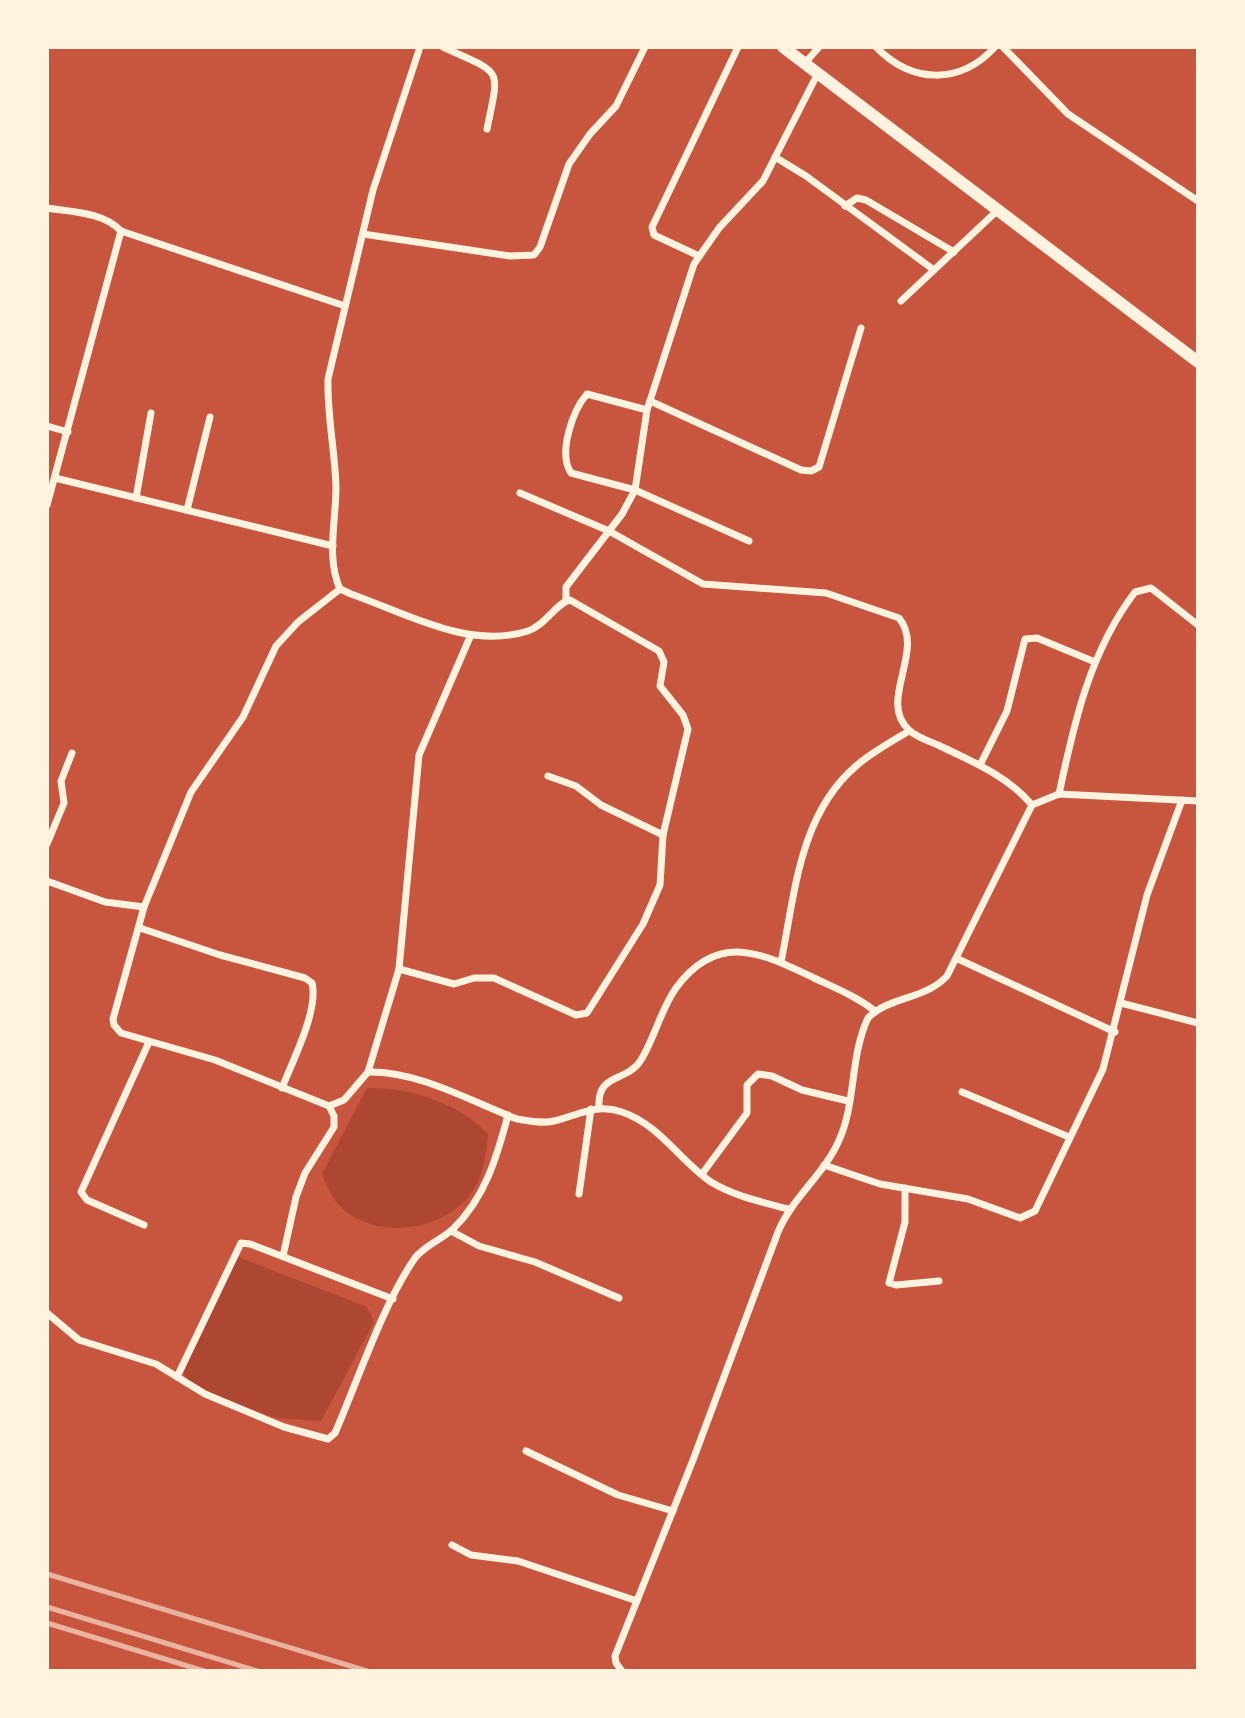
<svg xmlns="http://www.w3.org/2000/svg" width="1245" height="1718" font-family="Commissioner,sans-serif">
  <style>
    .green { fill: #ae4732 }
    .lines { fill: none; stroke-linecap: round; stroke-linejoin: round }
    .minor { stroke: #fff3e0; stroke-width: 7 }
    .primary { stroke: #fff3e0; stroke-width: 12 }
    .rail { stroke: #e9b49f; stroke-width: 5 }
  </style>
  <rect width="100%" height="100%" fill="#c8553d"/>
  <g class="green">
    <path d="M 367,1088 C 410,1087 458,1103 488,1134 C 487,1154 483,1178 470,1195 C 439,1236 359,1242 331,1194 C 327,1188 325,1181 322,1174 Z"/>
    <path d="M 238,1257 L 367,1307 L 374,1322 L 321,1421 L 276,1418 L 238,1405 L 195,1388 L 180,1369 Z"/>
  </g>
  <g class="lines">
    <g class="minor">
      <path d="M 443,47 C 503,75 500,65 487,129"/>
      <path d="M 876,47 C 912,84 960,85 995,47"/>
      <path d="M 1003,47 L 1068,114 L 1198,201"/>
      <path d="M 805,63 L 819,47"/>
      <path d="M 775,157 L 806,176 L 934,270"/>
      <path d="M 845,206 L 857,198 L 866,200 L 954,252"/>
      <path d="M 47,208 C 72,212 103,212 121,231 L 47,505"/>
      <path d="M 121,231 L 345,306"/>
      <path d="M 363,234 L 510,256 L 534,255 L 540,247 L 569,164 L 590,134 L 616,106 L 645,47"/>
      <path d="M 699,256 L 654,235 L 652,227 L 738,47"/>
      <path d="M 901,301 L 999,209"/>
      <path d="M 650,401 L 801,470 L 811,471 L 819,467 L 861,328"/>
      <path d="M 647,410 L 587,394 C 572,411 558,454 571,473 L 635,490 L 749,541"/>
      <path d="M 47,426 L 68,432"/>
      <path d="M 55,478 L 333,546"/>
      <path d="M 520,493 L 609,531 L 703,584 L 826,593 L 899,618 C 926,651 877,701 909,730 C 916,737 929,741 938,745 C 971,761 1008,776 1032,805"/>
      <path d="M 136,498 L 151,413"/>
      <path d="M 187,510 L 210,417"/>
      <path d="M 566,600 L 566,587 L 622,514 L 635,490 L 647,410 L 694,264 L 719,228 L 763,181 L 818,73"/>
      <path d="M 980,765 L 1007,711 L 1025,639 L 1037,638 L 1095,662"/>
      <path d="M 548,776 L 576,786 L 601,805 L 663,835"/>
      <path d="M 1059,794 C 1074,723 1090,651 1135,592 L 1151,588 L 1198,625"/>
      <path d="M 47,844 L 64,803 L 61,781 L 72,753"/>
      <path d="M 47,881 L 105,902 L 144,907 L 191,792 L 243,717 L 276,646 L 298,622 L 340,589"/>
      <path d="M 144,907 L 113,1019 L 114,1025 L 121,1033 L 215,1060 L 329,1106 L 344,1100 L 368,1072 C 419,1071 470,1101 517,1119 C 529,1121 542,1124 554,1121 C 579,1115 596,1103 622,1112 C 660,1125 680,1161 711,1182 C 734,1196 762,1202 788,1209"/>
      <path d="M 140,928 L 220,955 L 305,978 L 312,983 C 319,1010 292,1062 282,1088"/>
      <path d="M 958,959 L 1115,1032"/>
      <path d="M 781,962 C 795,894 799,815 856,766 C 872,752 891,742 909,731"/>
      <path d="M 399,969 L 454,984 L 474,978 L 494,978 L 576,1015 L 587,1013 L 643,924 L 660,885 L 663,835 L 688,729 L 683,715 L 660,686 L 664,662 L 659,651 L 570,600 C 556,603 546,625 528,631 C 469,650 405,613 351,594 L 340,589 C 326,558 336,521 336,487 C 335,451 327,415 328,379 L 373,190 L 420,47"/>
      <path d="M 1121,1003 L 1198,1023"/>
      <path d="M 368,1072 L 399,969 L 419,755 L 470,637"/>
      <path d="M 962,1092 L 1069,1137"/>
      <path d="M 599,1107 C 597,1072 627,1083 641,1060 C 655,1037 661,1009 676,988 C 718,931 762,953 814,978 C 835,988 856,996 875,1011"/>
      <path d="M 824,1165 L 880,1184 L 968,1199 L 1020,1218 L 1035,1211 L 1103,1069 L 1147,895 L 1182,800"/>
      <path d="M 702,1174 L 747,1113 L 747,1085 L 758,1074 L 772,1076 L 802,1090 L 848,1101"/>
      <path d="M 905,1188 L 905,1222 L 889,1283 L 896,1285 L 939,1281"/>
      <path d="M 579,1194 L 591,1109"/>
      <path d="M 144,1225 L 87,1200 L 81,1192 L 149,1042"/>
      <path d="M 451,1231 L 479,1246 L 535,1262 L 619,1298"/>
      <path d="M 283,1256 L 296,1197 L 305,1173 L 334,1127 L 334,1116 L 329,1106"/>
      <path d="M 47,1313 L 79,1340 L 156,1364 L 205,1394 L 284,1427 L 328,1439 L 335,1433 C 358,1380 383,1304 415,1258 C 425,1245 441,1240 453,1229 C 485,1198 497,1157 508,1115"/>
      <path d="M 177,1377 L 241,1243 L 250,1244 L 393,1299"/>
      <path d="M 526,1451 L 618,1495 L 673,1511"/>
      <path d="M 452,1545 L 471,1555 L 518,1561 L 637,1601"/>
      <path d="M 622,1671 L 616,1663 L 615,1656 L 693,1460 L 778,1232 C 793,1196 826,1173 840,1138 C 856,1101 850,1056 868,1018 C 889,996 925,1000 947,976 L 1032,805 L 1059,794 L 1198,801"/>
    </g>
    <path class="primary" d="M 783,47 L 1198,362"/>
    <g class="rail">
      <path d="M 47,1574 L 367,1671"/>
      <path d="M 47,1607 L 257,1671"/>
      <path d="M 47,1623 L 204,1671"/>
    </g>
  </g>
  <rect width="1245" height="1718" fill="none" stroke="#fff3e0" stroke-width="98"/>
</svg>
